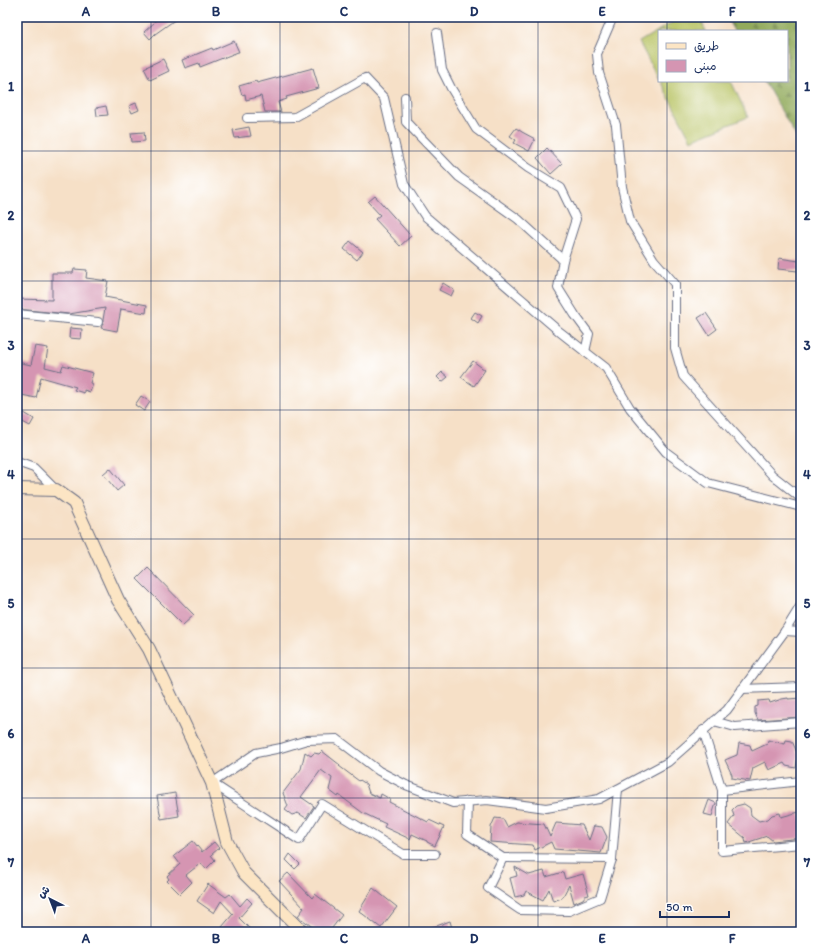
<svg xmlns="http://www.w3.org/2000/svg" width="818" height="949" font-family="Itim,'Playpen Sans Arabic',sans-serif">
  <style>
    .forest { fill: url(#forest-firs); stroke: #566c5c }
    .pitch { fill: #b9c466; stroke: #6a7a62 }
    .building { fill: #d595b2 }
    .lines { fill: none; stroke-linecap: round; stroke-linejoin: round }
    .street-casing { stroke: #686d83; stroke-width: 10 }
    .secondary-casing { stroke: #686d83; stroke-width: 14 }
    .street { stroke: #fff; stroke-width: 8 }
    .secondary { stroke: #fce5c4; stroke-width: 12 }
    .grid { fill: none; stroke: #1b2f5e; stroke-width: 1; stroke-opacity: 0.55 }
    .neatline { fill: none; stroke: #1b2f5e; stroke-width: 1.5 }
    .grid-label { font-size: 13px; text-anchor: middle; font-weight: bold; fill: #1b2f5e }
  </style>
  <defs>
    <pattern id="forest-firs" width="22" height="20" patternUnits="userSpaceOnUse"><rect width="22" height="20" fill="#92aa5b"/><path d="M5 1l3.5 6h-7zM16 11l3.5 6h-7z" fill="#768b4e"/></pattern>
  </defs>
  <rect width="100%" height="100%" fill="#fff"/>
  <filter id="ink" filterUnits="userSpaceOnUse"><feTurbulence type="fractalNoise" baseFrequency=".025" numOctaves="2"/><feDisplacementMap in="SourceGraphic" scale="8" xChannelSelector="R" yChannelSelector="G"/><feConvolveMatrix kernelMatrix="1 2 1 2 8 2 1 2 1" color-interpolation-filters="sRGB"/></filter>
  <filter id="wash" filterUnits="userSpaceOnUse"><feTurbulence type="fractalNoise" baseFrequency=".012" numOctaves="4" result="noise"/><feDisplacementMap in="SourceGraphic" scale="16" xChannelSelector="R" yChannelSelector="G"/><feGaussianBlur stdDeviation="0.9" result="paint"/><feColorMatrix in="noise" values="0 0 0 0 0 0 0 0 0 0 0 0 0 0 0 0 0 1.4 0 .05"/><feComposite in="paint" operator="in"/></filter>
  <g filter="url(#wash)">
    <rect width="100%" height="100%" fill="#f6e0c7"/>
    <path class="forest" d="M 726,17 L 801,17 L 801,145 L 764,81 L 787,81 L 787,31 L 734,31 Z"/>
    <g class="pitch">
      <path d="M 681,17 L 699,17 L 706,31 L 659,31 L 659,80 L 639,42 Z"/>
      <path d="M 660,81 L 731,81 L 748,117 L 691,140 Z"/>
    </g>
    <g id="blocks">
      <g class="building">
        <path d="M 158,17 L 179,17 L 155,34 L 150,39 L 144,32 L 155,22 L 154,20 Z"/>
        <path d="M 234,41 L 239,52 L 238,52 L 200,67 L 199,63 L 185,68 L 182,60 L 212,48 L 213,50 Z"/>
        <path d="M 163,59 L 169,71 L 150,80 L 144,68 Z"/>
        <path d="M 313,68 L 319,88 L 286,97 L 287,99 L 278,102 L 281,112 L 265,112 L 261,96 L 246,100 L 245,94 L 242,95 L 239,86 L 256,81 L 257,83 Z"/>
        <path d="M 136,103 L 139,110 L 132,113 L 129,106 Z"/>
        <path d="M 106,106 L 108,115 L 97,116 L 96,108 Z"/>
        <path d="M 249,127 L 251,136 L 235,138 L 233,130 Z"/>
        <path d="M 516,128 L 522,132 L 535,139 L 529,151 L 514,143 L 516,140 L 510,136 Z"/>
        <path d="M 144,132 L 145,141 L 132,142 L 131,133 Z"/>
        <path d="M 547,148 L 562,164 L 551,174 L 537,158 Z"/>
        <path d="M 375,196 L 411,236 L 400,246 L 375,219 L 380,215 L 368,202 Z"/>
        <path d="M 350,241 L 363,252 L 357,260 L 344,249 Z"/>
        <path d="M 779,258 L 799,261 L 798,271 L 778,269 Z"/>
        <path d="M 74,269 L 87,270 L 86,278 L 108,281 L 105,297 L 147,305 L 146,313 L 121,309 L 117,331 L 101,328 L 103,323 L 103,320 L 105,308 L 69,314 L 17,309 L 17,299 L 52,300 L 52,273 L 73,273 Z"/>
        <path d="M 443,283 L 454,290 L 451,296 L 439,290 Z"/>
        <path d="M 475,312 L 482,316 L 478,323 L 471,318 Z"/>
        <path d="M 706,313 L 717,329 L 709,335 L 698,318 Z"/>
        <path d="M 70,328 L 82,329 L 81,339 L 69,338 Z"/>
        <path d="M 35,346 L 48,348 L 45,367 L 61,371 L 63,365 L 93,373 L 90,383 L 93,384 L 90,392 L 84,390 L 84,393 L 74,390 L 76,387 L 41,377 L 36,398 L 17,394 L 17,362 L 31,365 Z"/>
        <path d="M 473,361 L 485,370 L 474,386 L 461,377 Z"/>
        <path d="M 442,372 L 448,377 L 442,382 L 437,377 Z"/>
        <path d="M 141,396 L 150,402 L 144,411 L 135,405 Z"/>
        <path d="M 21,411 L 34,419 L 30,426 L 17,419 Z"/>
        <path d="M 110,468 L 124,485 L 117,491 L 103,474 Z"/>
        <path d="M 148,568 L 194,615 L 183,625 L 137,579 Z"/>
        <path d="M 788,698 L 788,699 L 801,698 L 801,717 L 758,720 L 755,713 L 755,707 L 758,706 L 758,701 L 769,700 L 770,703 L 782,699 Z"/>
        <path d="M 768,740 L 785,744 L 786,740 L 792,741 L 798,755 L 796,768 L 786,766 L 784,763 L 769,770 L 765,762 L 753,768 L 750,781 L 732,778 L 732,775 L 725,760 L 737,755 L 739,743 L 750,745 L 752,751 L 767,744 Z"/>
        <path d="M 322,751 L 340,765 L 339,766 L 359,781 L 360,780 L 366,784 L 369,793 L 380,798 L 381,794 L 390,799 L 389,802 L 428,822 L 429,820 L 444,827 L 435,846 L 427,842 L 427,841 L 412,834 L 410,839 L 384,827 L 386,824 L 363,813 L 339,795 L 338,797 L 329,790 L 332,778 L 321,770 L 301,797 L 314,806 L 306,818 L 298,813 L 292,815 L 285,810 L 288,806 L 283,793 L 301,769 L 305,752 L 311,756 L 314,753 L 319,754 Z"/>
        <path d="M 175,793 L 179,816 L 161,819 L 157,796 Z"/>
        <path d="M 709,800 L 716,803 L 712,816 L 704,814 Z"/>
        <path d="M 744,804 L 750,808 L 751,815 L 759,821 L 768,819 L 772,815 L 780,813 L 781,817 L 799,812 L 801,818 L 801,838 L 773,841 L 767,836 L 746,843 L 745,838 L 728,824 L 734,816 L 732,810 L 736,806 Z"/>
        <path d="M 495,818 L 503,819 L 507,827 L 517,822 L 544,824 L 550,837 L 556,823 L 582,825 L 589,840 L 594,826 L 602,827 L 607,837 L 601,853 L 554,849 L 551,842 L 535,850 L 533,845 L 490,842 L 491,827 Z"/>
        <path d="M 193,841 L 202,852 L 214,842 L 219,848 L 211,855 L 215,860 L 206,869 L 201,863 L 186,875 L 192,882 L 180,894 L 167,881 L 169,879 L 167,876 L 180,864 L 174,856 Z"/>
        <path d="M 290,854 L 300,864 L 295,869 L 286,860 Z"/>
        <path d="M 515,867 L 529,875 L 544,871 L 546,877 L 563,872 L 565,879 L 583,874 L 589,895 L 585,896 L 583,899 L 574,903 L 569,885 L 562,898 L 553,901 L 549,889 L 543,900 L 526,891 L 524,895 L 515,897 L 510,878 L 517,876 Z"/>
        <path d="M 288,873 L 312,898 L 315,894 L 342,915 L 329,932 L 319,932 L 298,916 L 304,908 L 279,881 Z"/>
        <path d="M 208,884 L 226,897 L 230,894 L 240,906 L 247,898 L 252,903 L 239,918 L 253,932 L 228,932 L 222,927 L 233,914 L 221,901 L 214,913 L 197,901 Z"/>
        <path d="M 373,888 L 397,907 L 381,928 L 359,911 Z"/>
        <path d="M 450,921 L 453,932 L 423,932 L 423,931 Z"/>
      </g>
    </g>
  </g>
  <g filter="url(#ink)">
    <use href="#blocks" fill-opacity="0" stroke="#686d83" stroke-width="1"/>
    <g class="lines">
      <g class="street-casing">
        <g id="street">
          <path d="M 613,17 L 597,54 L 599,73 L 616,125 L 622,187 L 630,221 L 654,260 L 675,284 L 675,348 L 683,376 L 772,475 L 801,498"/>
          <path d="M 437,33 L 442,70 L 451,88 L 476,129 L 528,168 L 561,188 L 576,219 L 563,260 L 558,288 L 575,315 L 589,334 L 585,352"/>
          <path d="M 405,97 L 406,122 L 459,177 L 518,219 L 563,260"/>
          <path d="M 247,118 L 295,117 L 365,78 L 384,98 L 404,184 L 425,216 L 560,332 L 606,368 L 630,408 L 666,452 L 708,483 L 801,507"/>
          <path d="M 17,314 L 98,322"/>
          <path d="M 17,462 L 34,468 L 56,490"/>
          <path d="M 785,631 L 801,632"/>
          <path d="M 742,689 L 801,687"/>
          <path d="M 714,721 L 735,727 L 801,722"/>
          <path d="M 703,730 L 722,790 L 801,781"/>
          <path d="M 722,790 L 722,851 L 801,844"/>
          <path d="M 468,801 L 467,834 L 503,858 L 612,859 L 618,789"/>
          <path d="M 435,854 L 403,854 L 322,804 L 299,840 L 212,783 L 256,753 L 281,748 L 307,740 L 337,739 L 379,771 L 406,785 L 453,803 L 487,800 L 546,808 L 599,799 L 668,762 L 727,710 L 785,631 L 801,605"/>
          <path d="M 503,858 L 488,888 L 520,910 L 569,911 L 600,898 L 612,859"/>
        </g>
      </g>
      <g class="secondary-casing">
        <path id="secondary" d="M 17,489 L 56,490 L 74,503 L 118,600 L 149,649 L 212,783 L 227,842 L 244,873 L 303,932"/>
      </g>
      <use href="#street" class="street"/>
      <use href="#secondary" class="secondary"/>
    </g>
  </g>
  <path class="grid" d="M 151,17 L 151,932M 280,17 L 280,932M 409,17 L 409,932M 538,17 L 538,932M 667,17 L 667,31M 667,81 L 667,932M 17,151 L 801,151M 17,281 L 801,281M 17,410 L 801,410M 17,539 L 801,539M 17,668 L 801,668M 17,798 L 801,798"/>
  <rect width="818" height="949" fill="none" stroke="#fff" stroke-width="44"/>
  <rect x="658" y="30" width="130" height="52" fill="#ffffff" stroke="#a4acbf"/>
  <rect x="666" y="43" width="20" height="6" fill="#fce5c4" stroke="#a4acbf"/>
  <text x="694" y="50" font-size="12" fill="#1b2f5e">طريق</text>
  <rect x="666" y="60" width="20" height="12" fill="#d595b2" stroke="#a4acbf"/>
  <text x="694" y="70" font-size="12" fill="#1b2f5e">مبنى</text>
  <g transform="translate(50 899) rotate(318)" stroke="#ffffff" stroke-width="3" paint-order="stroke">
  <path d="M0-3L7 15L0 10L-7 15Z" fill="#1b2f5e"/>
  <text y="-6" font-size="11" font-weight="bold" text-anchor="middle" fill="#1b2f5e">ش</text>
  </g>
  <path d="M660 911v6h69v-6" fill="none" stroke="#1b2f5e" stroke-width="2"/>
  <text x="666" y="911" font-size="12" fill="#1b2f5e" stroke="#ffffff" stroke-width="3" paint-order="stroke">50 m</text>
  <rect x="22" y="22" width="774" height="905" class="neatline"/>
  <g class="grid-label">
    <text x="86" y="16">A</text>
    <text x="216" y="16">B</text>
    <text x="344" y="16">C</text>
    <text x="474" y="16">D</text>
    <text x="602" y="16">E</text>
    <text x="732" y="16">F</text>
    <text x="11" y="91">1</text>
    <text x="807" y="91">1</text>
    <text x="11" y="220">2</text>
    <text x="807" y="220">2</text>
    <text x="11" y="350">3</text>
    <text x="807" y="350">3</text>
    <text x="11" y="479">4</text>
    <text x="807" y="479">4</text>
    <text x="11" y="608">5</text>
    <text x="807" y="608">5</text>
    <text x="11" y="738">6</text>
    <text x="807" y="738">6</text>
    <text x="11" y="867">7</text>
    <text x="807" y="867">7</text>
    <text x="86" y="943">A</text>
    <text x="216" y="943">B</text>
    <text x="344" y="943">C</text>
    <text x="474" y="943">D</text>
    <text x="602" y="943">E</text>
    <text x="732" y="943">F</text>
  </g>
</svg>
